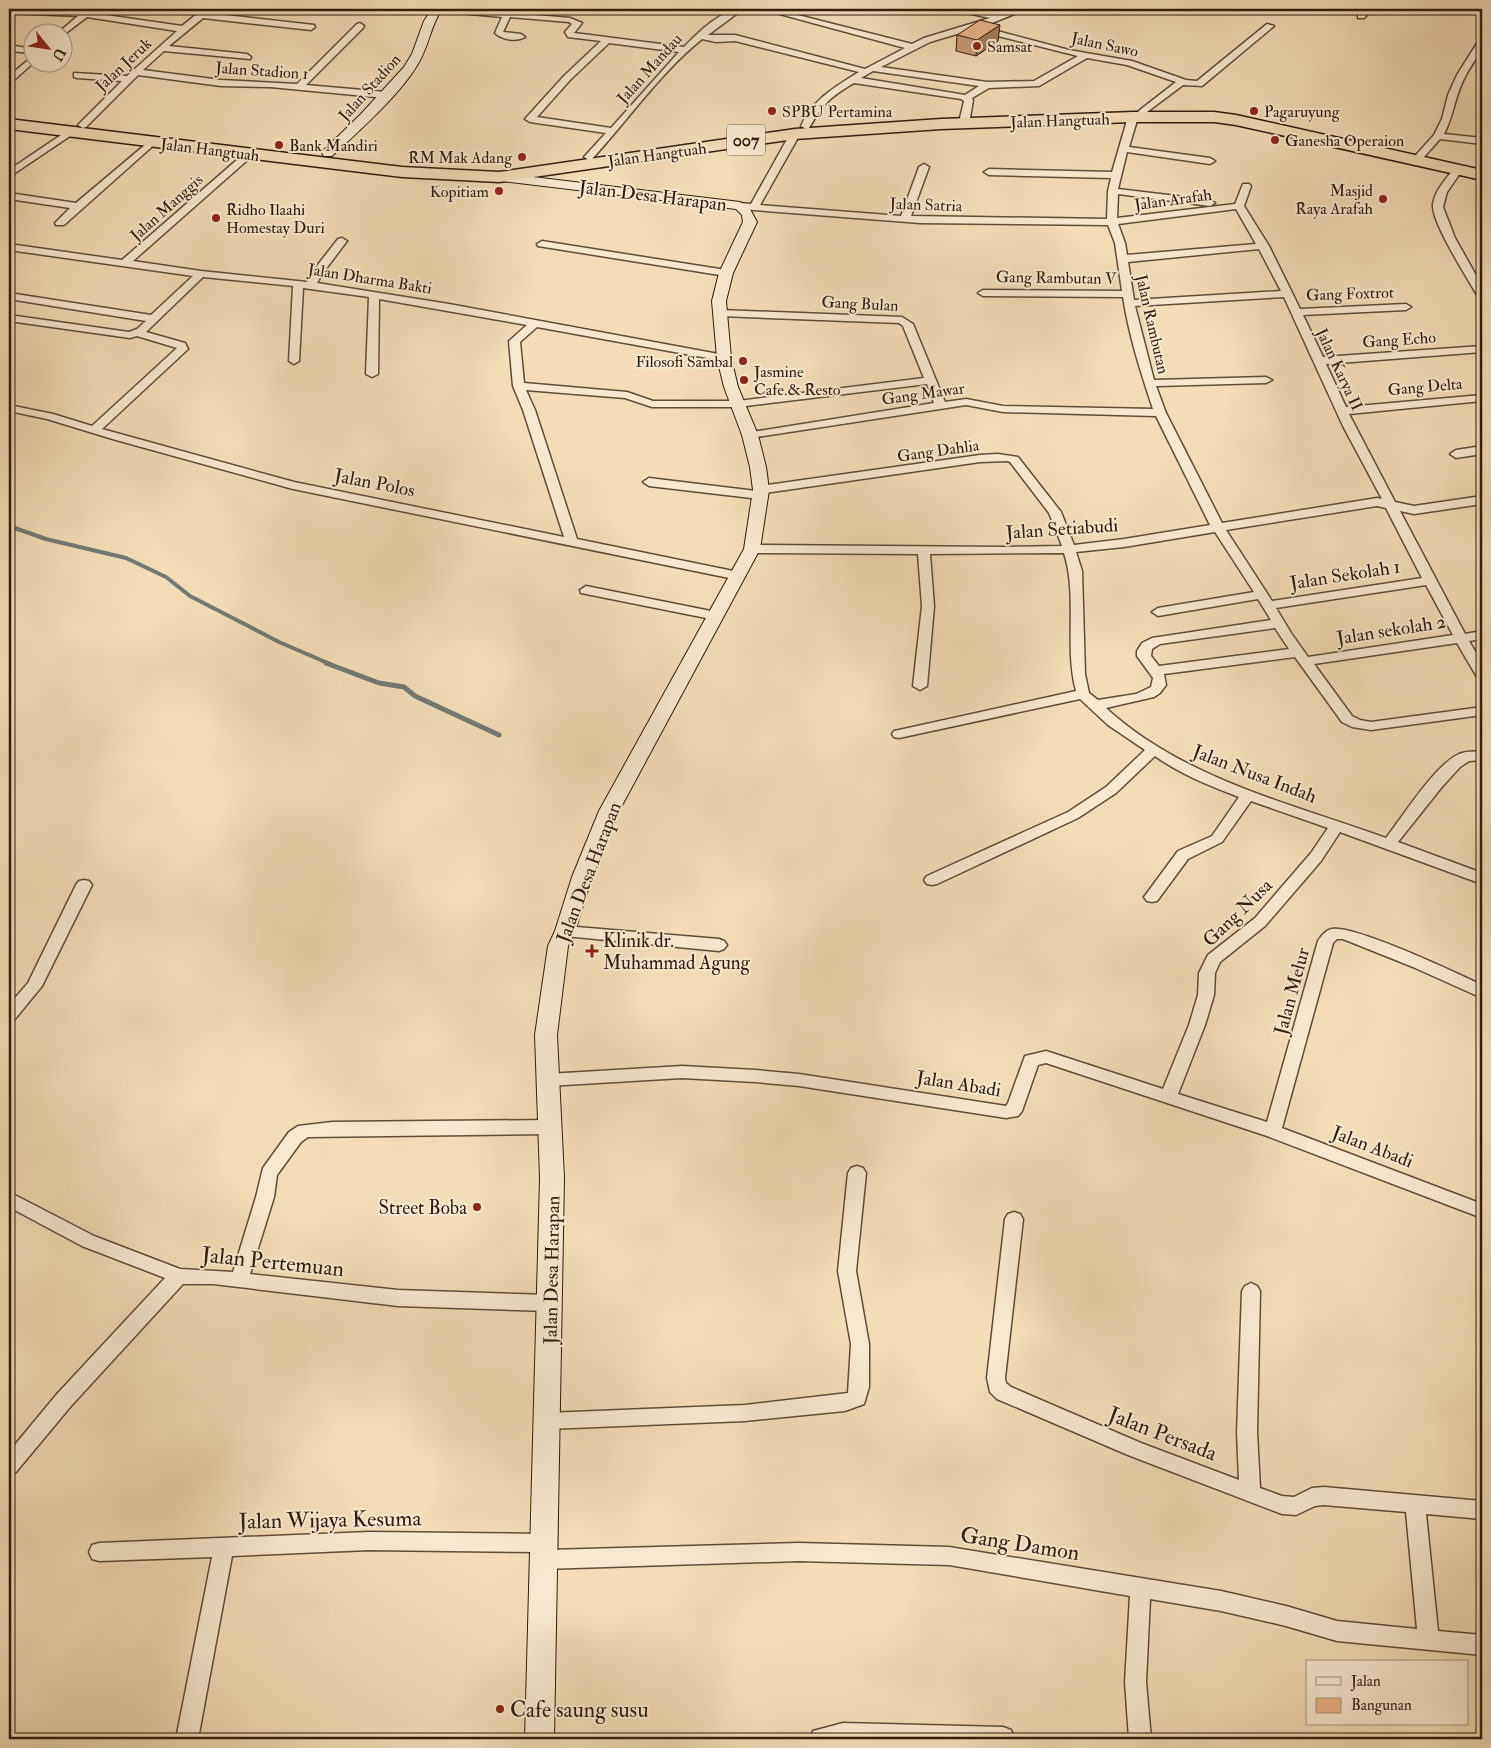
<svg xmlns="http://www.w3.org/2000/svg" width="1491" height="1748" font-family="'IM FELL Double Pica',serif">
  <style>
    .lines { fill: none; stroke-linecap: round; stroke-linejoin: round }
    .stream-far1 { stroke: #737a76; stroke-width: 4 }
    .stream { stroke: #737a76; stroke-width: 5 }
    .street-casing { stroke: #604c3b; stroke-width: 3 }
    .secondary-casing { stroke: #2f1c11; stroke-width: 2 }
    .highway-casing { stroke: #2f1c11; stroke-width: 3 }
    .street { fill: #f7e9d1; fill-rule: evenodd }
    .secondary { fill: #f7e9d1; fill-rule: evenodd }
    .highway { fill: #f2ddb8; fill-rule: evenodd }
    .wall { fill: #c89b77; stroke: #2f1c11 }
    .shaded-wall { fill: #a37e61; stroke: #2f1c11 }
    .building { fill: #e9b48a; stroke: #2f1c11 }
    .poi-dot { fill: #8f2418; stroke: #f7e9d1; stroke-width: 2 }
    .labels { text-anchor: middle; stroke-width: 4; stroke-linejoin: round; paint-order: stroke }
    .far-street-label { font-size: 16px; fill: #2f1c11; stroke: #f7e9d1 }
    .far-poi-label { font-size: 16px; fill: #2f1c11; stroke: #f7e9d1; text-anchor: start }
    .shield { fill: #f7e9d1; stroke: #6b5a4b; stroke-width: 1 }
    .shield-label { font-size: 18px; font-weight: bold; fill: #2f1c11 }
    .street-label { font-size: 19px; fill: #2f1c11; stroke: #f7e9d1 }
    .poi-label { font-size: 19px; fill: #2f1c11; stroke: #f7e9d1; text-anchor: start }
    .near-street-label { font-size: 22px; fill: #2f1c11; stroke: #f7e9d1 }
    .near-poi-label { font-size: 22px; fill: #2f1c11; stroke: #f7e9d1; text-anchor: start }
  </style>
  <rect width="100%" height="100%" fill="#f2ddb8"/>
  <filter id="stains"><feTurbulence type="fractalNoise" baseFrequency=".004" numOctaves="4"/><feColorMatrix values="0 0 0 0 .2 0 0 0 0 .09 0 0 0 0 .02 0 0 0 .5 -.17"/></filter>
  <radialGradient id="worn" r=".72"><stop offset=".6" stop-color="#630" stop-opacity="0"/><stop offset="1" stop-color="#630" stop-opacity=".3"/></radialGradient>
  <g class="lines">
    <path class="stream-far1" d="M 9,526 L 46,539 L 126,558 L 166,577 L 190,596 L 279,642 L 330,664"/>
    <path class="stream" d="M 326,663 L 379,683 L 404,687 L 415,696 L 499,735"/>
    <g class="street-casing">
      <g id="street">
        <path d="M 9,9 L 84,11 L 88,10 L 92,13 L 182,26 L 203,9 L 212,9 L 208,13 L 314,25 L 315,27 L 311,30 L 203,18 L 169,46 L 247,54 L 251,57 L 250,59 L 164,51 L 143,70 L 221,80 L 297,84 L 357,24 L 360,23 L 364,26 L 363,28 L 306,85 L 386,92 L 390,95 L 386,98 L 270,87 L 221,86 L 138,75 L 86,127 L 83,128 L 78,125 L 122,81 L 77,78 L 74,77 L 74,73 L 127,76 L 177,31 L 87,17 L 62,36 L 62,32 L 59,32 L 78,16 L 9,13 Z"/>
        <path d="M 434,9 L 465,9 L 570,18 L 582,23 L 574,33 L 684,47 C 698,33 721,9 743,9 L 708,35 L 735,35 L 865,69 L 905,48 L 761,9 L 774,9 L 912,44 L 924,38 L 990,18 L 958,11 L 957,9 C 971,9 983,13 996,15 C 1003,16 1016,9 1027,9 L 982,27 L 1069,50 L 1132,61 L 1186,80 L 1197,81 L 1267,24 L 1274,26 L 1202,86 L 1183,85 L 1143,115 L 1138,112 L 1140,110 L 1176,82 L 1127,65 L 1087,58 L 1039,86 L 989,88 L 972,98 L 973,100 L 970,118 L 965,121 L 960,118 L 964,101 L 961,99 L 854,83 C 830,97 823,104 809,128 L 806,129 L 801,126 C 812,100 835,87 859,72 L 735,41 L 716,42 L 702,39 C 660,73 628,120 592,159 L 589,160 L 584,157 L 606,133 L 530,122 L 525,119 L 564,76 L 601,41 L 568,37 L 565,32 L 572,24 L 569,22 L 510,17 L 503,32 L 521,34 L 525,37 C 517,42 502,40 495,33 L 502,17 L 438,11 ZM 977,28 L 978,31 L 1078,56 L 1034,81 L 987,82 L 881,67 L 930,42 ZM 609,43 L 679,52 L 611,128 L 537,117 L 570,80 ZM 873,71 L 979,86 L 965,95 L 861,78 Z"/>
        <path d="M 1364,9 L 1373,9 L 1364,18 L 1358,18 L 1358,14 Z"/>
        <path d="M 1473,9 L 1482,9 L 1482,12 L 1474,11 Z"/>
        <path d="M 1479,40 L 1482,40 C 1482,53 1472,63 1466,75 C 1455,94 1454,115 1444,134 L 1482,138 L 1482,144 L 1440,139 L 1424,157 L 1418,157 L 1416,155 L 1434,135 L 1442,119 L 1448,95 L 1457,75 Z"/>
        <path d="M 9,45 L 32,49 L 32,53 L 9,51 Z"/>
        <path d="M 32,57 L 32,62 L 34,62 L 12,82 L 9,83 L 9,76 Z"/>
        <path d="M 1133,114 L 1138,117 L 1129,147 L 1210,158 L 1215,161 L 1210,164 L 1127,152 L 1118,189 L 1210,200 L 1215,203 L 1210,206 L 1118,194 L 1117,218 L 1235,204 L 1243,184 L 1249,184 L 1251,186 L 1244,206 L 1269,246 L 1300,309 L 1406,304 L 1411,307 L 1406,310 L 1303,315 L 1323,357 L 1482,346 L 1482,352 L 1326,364 L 1346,407 L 1482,395 L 1482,401 L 1349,414 L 1395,502 L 1414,506 L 1482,496 L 1482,504 L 1414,514 L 1400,511 L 1465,634 L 1482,631 L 1482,639 L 1469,641 L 1482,663 L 1482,678 L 1477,677 L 1457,643 L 1314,664 L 1352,716 L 1360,720 L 1371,722 L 1482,707 L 1482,715 L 1371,730 L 1352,727 L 1342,722 L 1295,657 L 1164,674 L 1166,685 L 1160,693 L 1154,697 L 1106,708 C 1182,778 1291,804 1386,838 C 1403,816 1435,765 1459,754 C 1466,751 1474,751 1482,752 L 1482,760 L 1469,761 L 1460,767 L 1441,788 L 1398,842 L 1482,873 L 1482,884 L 1340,832 L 1321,861 L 1265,926 L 1220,962 L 1215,973 L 1214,995 L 1205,1025 L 1178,1094 L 1267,1122 L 1318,941 C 1321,936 1326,930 1332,929 C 1356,925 1456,973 1482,985 L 1482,998 L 1413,967 L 1343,939 L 1337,939 L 1333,943 L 1282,1128 L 1482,1204 L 1482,1218 L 1267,1136 L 1046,1063 L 1038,1065 L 1022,1111 L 1018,1116 L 1006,1118 L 799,1086 L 755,1082 L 682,1078 L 548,1086 L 542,1084 L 540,1080 L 542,1076 L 548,1074 L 682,1066 L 755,1070 L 799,1074 L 1006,1106 L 1008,1103 L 1025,1056 L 1046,1051 L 1163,1089 L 1189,1025 L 1198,995 L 1199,973 L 1208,955 L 1255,918 L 1311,853 L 1328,828 L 1251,801 L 1222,842 L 1188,859 L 1157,901 L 1152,902 L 1147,901 L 1144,897 L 1147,893 L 1178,851 L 1212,836 L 1239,797 C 1210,786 1180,774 1155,756 L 1116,793 L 1078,818 L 937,884 L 932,885 L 927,884 L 924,880 L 927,876 L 1068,812 L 1106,787 L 1145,750 L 1108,725 L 1080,699 L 899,738 L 894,737 L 892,734 L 894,731 L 899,730 L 1076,691 C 1064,646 1078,597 1064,553 L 930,554 L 934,606 L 927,686 L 920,690 L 913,686 L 922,606 L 918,554 L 752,553 L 746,549 L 752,545 L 1004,547 L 1062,546 L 1049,513 L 1010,462 L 1007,461 L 980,462 L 765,493 L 764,498 L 760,499 L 649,486 L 643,482 L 649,478 L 756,491 L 757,487 L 761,486 L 980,455 L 998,454 L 1018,457 L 1061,512 L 1074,545 L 1124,539 L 1210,525 L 1156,416 L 1003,412 L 966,405 L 750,438 L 746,437 L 744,435 L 746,433 L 934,403 L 927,384 L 738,407 L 652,407 L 625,398 L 526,390 L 535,410 L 577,539 L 743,573 L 745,576 L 739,580 L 293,489 L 116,440 L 47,419 L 9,411 L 9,405 L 53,414 L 92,426 L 177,348 L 137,336 L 130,338 L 9,321 L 9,315 L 129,332 L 137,329 L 146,321 L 9,299 L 9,293 L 151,315 L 193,276 L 9,250 L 9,244 L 122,260 L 246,152 L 252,152 L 252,156 L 133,261 L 201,271 L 307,282 L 313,271 L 338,239 L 342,238 L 347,241 L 322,274 L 317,283 L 449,304 L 724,355 L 729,358 L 724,361 L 537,327 L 520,342 L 524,383 L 627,392 L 653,401 L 738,401 L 924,378 L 903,326 L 899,323 L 720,316 L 715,313 L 720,310 L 902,317 L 913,324 L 945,402 L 966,399 L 1003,406 L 1153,409 C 1141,373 1129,336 1123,297 L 983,296 L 978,293 L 983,290 L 1122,291 L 1115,243 L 1108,225 L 920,223 L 740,209 L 735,206 L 740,203 L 751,204 L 790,134 L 795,131 L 800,134 L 760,205 L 901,216 L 919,167 L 924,164 L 929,167 L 911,216 L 1107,219 L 1108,191 L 1111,178 L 989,175 L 984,172 L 989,169 L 1112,172 L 1128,117 ZM 1236,209 L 1256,244 L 1127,255 L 1125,243 L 1118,224 ZM 1259,249 L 1281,291 L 1134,300 L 1128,262 ZM 203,277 L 293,286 L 289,361 L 294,364 L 299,361 L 303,288 L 369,297 L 366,374 L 372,377 L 378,374 L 379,299 L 527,325 L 509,341 L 513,386 L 523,410 L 564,537 L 294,482 L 102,429 L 188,349 L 185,343 L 146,332 ZM 1284,297 L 1343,426 L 1382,499 L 1377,498 L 1222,523 L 1166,413 L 1156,386 L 1266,383 L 1272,380 L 1266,377 L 1154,380 L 1135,306 ZM 1377,506 L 1386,508 L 1422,578 L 1272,601 L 1226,530 ZM 1215,532 L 1254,592 L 1158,608 L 1152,612 L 1158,616 L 1258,599 L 1271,620 L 1152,638 L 1142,643 L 1137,651 L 1137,656 L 1153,678 L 1151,687 L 1136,694 L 1098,700 L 1089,693 L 1085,674 L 1082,571 L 1076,552 L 1124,547 ZM 1426,585 L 1453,635 L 1308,657 L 1291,633 L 1276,608 ZM 1275,628 L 1289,649 L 1159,666 L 1151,656 L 1152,649 L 1160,644 Z"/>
        <path d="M 70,129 L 75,132 L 73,134 L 9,177 L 9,170 Z"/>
        <path d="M 152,139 L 157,142 L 155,144 L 64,225 L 56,225 L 55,223 L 70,208 L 9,199 L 9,193 L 76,203 Z"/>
        <path d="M 1458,166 L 1463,169 L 1447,192 L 1443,207 L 1455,238 L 1482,286 L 1482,298 L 1477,295 C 1467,277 1431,222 1433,204 C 1435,190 1447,178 1455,167 Z"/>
        <path d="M 542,241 L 726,270 L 731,273 L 726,276 L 538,246 L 537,244 Z"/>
        <path d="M 1482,446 L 1482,454 L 1456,458 L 1450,454 L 1456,450 Z"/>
        <path d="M 586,586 L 716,612 L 722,616 L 716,620 L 581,593 L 580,590 Z"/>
        <path d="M 84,880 L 89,881 L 92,885 L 42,986 L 15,1019 L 9,1021 L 9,1005 L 28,983 L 76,885 L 79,881 Z"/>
        <path d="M 565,926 L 719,939 L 724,941 L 727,945 L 724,949 L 719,951 L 565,936 L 560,935 L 557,931 L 560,927 Z"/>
        <path d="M 549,1120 L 555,1122 L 557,1127 L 555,1132 L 549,1134 L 308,1137 L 301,1142 L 277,1175 L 274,1197 L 250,1274 L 398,1290 L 549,1295 L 555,1298 L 558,1303 L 555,1308 L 549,1311 L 398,1306 L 213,1284 L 183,1284 L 71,1406 L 16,1472 L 9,1475 L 9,1452 L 57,1394 L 165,1278 L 82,1246 L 9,1207 L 9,1192 L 94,1236 L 180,1269 L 233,1272 L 256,1197 L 263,1168 L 289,1132 L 298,1126 L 332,1122 Z"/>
        <path d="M 857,1166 L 863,1168 L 866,1173 L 856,1271 L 869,1344 L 869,1387 L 864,1404 L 845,1411 L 745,1421 L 547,1429 L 540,1427 L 537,1421 L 540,1415 L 547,1413 L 745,1405 L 848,1393 L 851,1344 L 838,1271 L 848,1173 L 851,1168 Z"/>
        <path d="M 1014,1212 L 1020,1214 L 1023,1219 L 1005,1378 L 1006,1383 L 1011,1387 L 1141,1443 L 1239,1480 L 1237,1432 L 1242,1291 L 1245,1286 L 1251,1283 L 1257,1286 L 1260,1291 L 1257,1432 L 1260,1488 L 1282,1496 L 1294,1497 L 1312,1488 L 1324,1487 L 1482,1501 L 1482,1519 L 1426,1514 L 1438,1631 L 1482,1635 L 1482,1655 L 1337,1641 L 1286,1626 L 1221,1611 L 1150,1599 L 1146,1682 L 1151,1739 L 1129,1739 L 1125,1682 L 1130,1596 L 949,1565 L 799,1561 L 543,1569 L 536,1567 L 533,1560 L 536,1553 L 539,1552 L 369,1550 L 232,1556 L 198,1739 L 176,1739 L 212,1557 L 99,1561 L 92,1559 L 89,1552 L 92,1545 L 99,1543 L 369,1532 L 544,1534 L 551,1536 L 554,1543 L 549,1550 L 799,1543 L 949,1547 L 1221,1591 L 1286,1606 L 1337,1621 L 1417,1629 L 1406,1512 L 1324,1505 L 1315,1506 L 1296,1515 L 1282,1514 L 1128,1455 L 997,1399 L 990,1392 L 987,1378 L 1005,1219 L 1008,1214 Z"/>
        <path d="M 843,1723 L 1003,1727 L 1011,1730 L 1014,1738 L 810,1739 L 813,1731 Z"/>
      </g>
    </g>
    <g class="secondary-casing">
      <g id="secondary">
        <path d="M 432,9 L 442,9 C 431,25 429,45 419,62 C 402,93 359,131 332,156 L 324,156 L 322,153 L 324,150 L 361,114 L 404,67 L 412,54 L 424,21 Z"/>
        <path d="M 499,173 L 740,202 L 750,209 L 757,222 L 733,273 L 726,301 L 731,358 L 738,387 L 758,435 L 766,467 L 769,490 L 760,549 L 619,811 L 592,877 L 575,931 L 568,946 L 557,1035 L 564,1178 L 554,1739 L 525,1739 L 540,1178 L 535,1035 L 548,946 L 555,931 L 572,877 L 599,811 L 744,549 L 753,490 L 750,467 L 742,435 L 724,387 L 717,358 L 712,301 L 719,273 L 743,222 L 742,215 L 736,209 L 494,180 L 493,177 L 494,174 Z"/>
      </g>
    </g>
    <g class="highway-casing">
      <path id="highway" d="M 1133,112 L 1214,112 L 1236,115 L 1482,170 L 1482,180 L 1236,125 L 1214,122 L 1133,122 L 941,129 L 795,139 L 499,182 L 402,177 L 9,129 L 9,119 L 402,167 L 499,172 L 795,129 L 941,119 Z"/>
    </g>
    <use href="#street" class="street"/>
    <use href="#secondary" class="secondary"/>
    <use href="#highway" class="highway"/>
  </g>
  <path class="wall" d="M 957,35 L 998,41 L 976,56 L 956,51 Z"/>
  <path class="shaded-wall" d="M 1000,25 L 998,41 L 976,56 L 977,40 Z"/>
  <path class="building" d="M 980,20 L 1000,25 L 977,40 L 957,35 Z"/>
  <g class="poi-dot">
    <circle cx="977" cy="46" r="5"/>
    <circle cx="772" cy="111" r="5"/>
    <circle cx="1254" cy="111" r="5"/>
    <circle cx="1275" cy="140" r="5"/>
    <circle cx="279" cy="145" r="5"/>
    <circle cx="522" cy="157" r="5"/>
    <circle cx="499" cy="191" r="5"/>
    <circle cx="1383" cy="199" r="5"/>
    <circle cx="216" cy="218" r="5"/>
    <circle cx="743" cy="361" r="5"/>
    <circle cx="744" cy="380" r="5"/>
    <path d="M589.5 943.5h5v5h5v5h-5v5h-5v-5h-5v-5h5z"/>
    <circle cx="477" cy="1207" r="5"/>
    <circle cx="500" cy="1709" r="5"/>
  </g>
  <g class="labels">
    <g class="far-street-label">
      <text transform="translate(1105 44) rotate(12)" y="6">Jalan Sawo</text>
      <text transform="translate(123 64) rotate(-43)" y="6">Jalan Jeruk</text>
      <text transform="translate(649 68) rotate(-48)" y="6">Jalan Mandau</text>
      <text transform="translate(262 70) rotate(4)" y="6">Jalan Stadion 1</text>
      <text transform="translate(369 87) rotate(-48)" y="6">Jalan Stadion</text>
      <text transform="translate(1060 120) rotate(-2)" y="6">Jalan Hangtuah</text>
      <text transform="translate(210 149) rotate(7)" y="6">Jalan Hangtuah</text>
      <text transform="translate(657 154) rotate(-8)" y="6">Jalan Hangtuah</text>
      <text transform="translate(1173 199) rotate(-8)" y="6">Jalan Arafah</text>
      <text transform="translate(926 204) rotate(2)" y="6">Jalan Satria</text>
      <text transform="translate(166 207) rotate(-42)" y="6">Jalan Manggis</text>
      <text transform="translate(1056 277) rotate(1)" y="6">Gang Rambutan V</text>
      <text transform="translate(370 278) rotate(9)" y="6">Jalan Dharma Bakti</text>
      <text transform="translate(1350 293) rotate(-2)" y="6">Gang Foxtrot</text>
      <text transform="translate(860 303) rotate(3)" y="6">Gang Bulan</text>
      <text transform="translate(1153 324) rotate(77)" y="6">Jalan Rambutan</text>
      <text transform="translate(1399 339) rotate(-4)" y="6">Gang Echo</text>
      <text transform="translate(1340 369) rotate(65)" y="6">Jalan Karya II</text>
      <text transform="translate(1425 386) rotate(-5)" y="6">Gang Delta</text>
      <text transform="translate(923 393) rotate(-8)" y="6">Gang Mawar</text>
      <text transform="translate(938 450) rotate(-8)" y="6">Gang Dahlia</text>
    </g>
    <g class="far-poi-label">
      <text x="987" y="52">Samsat</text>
      <text x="782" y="117">SPBU Pertamina</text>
      <text x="1264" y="117">Pagaruyung</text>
      <text x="1285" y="146">Ganesha Operaion</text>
      <text x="289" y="151">Bank Mandiri</text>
      <text x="512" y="163" text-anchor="end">RM Mak Adang</text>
      <text x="1373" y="196" text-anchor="end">Masjid<tspan x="1373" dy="18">Raya Arafah</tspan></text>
      <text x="489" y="197" text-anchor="end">Kopitiam</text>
      <text x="226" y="215">Ridho Ilaahi<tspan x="226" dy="18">Homestay Duri</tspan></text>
      <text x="733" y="367" text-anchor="end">Filosofi Sambal</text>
      <text x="754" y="377">Jasmine<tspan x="754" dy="18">Cafe &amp; Resto</tspan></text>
    </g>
    <rect class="shield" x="727" y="124.5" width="38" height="31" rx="4"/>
    <g class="shield-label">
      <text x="746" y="146">007</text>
    </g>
    <g class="street-label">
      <text transform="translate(653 195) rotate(7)" y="7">Jalan Desa Harapan</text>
      <text transform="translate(375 482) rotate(11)" y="7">Jalan Polos</text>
      <text transform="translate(1062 528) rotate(-4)" y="7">Jalan Setiabudi</text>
      <text transform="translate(1345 574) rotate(-9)" y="7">Jalan Sekolah 1</text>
      <text transform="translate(1391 629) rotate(-9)" y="7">Jalan sekolah 2</text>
      <text transform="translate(1255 773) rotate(21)" y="7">Jalan Nusa Indah</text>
      <text transform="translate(588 872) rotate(-69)" y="7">Jalan Desa Harapan</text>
      <text transform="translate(1237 912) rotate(-44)" y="7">Gang Nusa</text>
      <text transform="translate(1291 991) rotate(-75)" y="7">Jalan Melur</text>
      <text transform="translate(959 1083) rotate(9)" y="7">Jalan Abadi</text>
      <text transform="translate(1373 1146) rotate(21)" y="7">Jalan Abadi</text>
      <text transform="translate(551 1270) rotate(-89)" y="7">Jalan Desa Harapan</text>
    </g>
    <g class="poi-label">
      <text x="603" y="947">Klinik dr.<tspan x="603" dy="22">Muhammad Agung</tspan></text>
      <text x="467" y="1214" text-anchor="end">Street Boba</text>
    </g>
    <g class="near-street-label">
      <text transform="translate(273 1261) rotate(6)" y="8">Jalan Pertemuan</text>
      <text transform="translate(1163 1433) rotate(21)" y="8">Jalan Persada</text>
      <text transform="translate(330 1519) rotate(-1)" y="8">Jalan Wijaya Kesuma</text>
      <text transform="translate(1020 1543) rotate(9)" y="8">Gang Damon</text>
    </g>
    <g class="near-poi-label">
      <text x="510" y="1717">Cafe saung susu</text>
    </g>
  </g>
  <rect width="1491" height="1748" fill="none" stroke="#f2ddb8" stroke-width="30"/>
  <rect x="10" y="10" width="1471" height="1728" fill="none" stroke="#2f1c11" stroke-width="2.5"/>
  <rect x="15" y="15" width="1461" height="1718" fill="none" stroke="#2f1c11"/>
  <rect x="1306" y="1660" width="162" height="65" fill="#f7e9d1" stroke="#a79784"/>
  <rect x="1316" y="1677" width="25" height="8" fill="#f7e9d1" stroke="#a79784"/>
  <text x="1351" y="1686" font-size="15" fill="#2f1c11">Jalan</text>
  <rect x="1316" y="1698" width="25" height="15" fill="#e9b48a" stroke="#a79784"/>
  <text x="1351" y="1710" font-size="15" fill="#2f1c11">Bangunan</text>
  <g transform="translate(48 48) rotate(120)"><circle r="24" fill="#f7e9d1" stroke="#a79784"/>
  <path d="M0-4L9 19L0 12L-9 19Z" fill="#8f2418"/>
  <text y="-8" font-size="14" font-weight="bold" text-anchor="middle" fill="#2f1c11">U</text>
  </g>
  <rect width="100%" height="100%" filter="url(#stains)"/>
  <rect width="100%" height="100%" fill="url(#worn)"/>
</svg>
